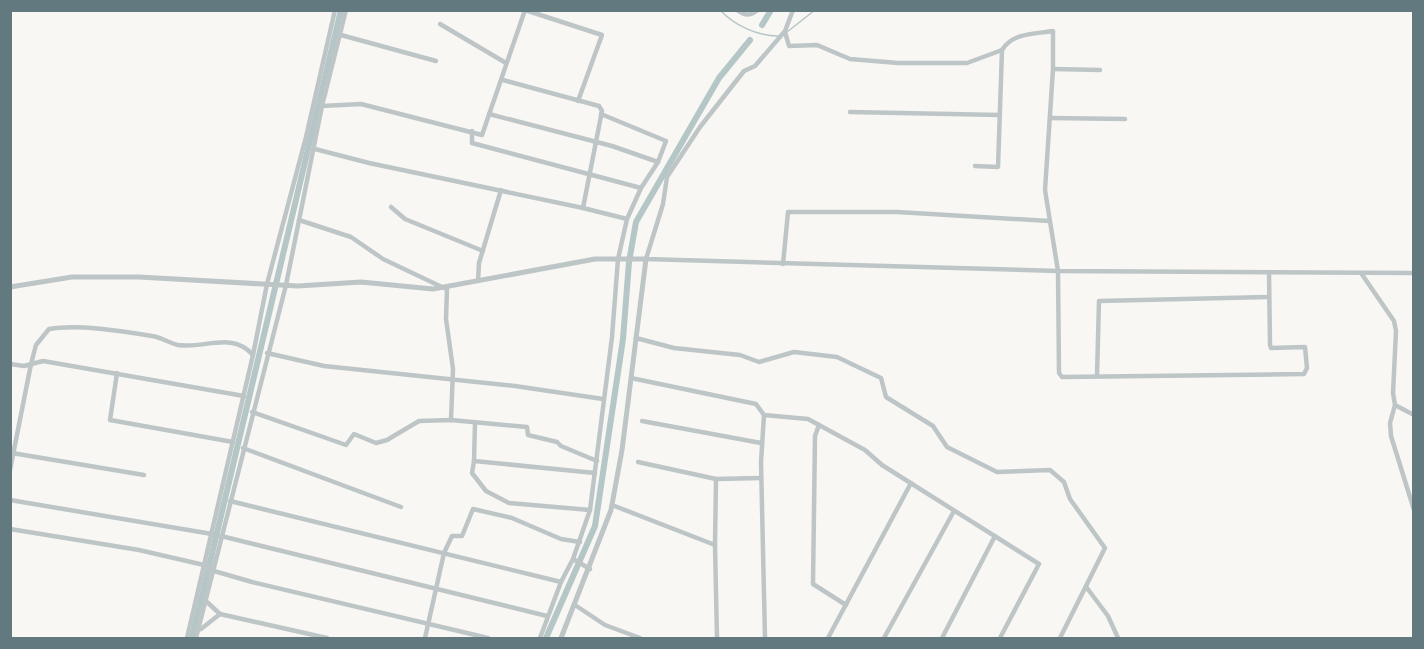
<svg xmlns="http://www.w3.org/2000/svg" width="1424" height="649" font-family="'Sofia Sans Condensed',sans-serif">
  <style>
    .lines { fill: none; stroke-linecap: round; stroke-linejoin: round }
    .stream { stroke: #b4c6c6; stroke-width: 1.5 }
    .canal { stroke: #b4c6c6; stroke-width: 6 }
    .minor { stroke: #bec5c7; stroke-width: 4.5 }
    .tertiary { stroke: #bec5c7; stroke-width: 5 }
  </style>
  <rect width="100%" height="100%" fill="#f8f7f4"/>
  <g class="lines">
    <g class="stream">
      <path d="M 720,10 C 734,25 757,36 778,36"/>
      <path d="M 787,32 L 815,10"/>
    </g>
    <g class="canal">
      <path d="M 762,25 L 771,10"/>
      <path d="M 192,638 L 341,10"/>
      <path d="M 546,638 L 595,526 L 623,339 L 629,262 L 636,222 L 719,78 L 750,40"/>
    </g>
    <g class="minor">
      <path d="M 525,10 L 602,35 L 578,101"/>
      <path d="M 737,10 C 745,16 750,16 758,10"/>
      <path d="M 793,10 L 785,31 L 755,66 L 744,71 L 700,127 L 667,177 L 663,204 L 646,259 L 1058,271 L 1414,273"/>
      <path d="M 440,24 L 506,63"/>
      <path d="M 785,32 L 789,46 L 817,45 L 850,59 L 898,63 L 967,63 L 1002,50"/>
      <path d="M 341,35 L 436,61"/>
      <path d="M 1053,69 L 1100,70"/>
      <path d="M 322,106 L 361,104 L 482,135 L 525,10"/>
      <path d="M 850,112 L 1000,115"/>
      <path d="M 489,114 L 612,146 L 658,162"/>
      <path d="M 1050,118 L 1125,119"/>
      <path d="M 472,131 L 472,143 L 641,188"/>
      <path d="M 315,149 L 369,163 L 583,208 L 602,111 L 599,106 L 503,80"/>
      <path d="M 975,166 L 998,167 L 1002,50 C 1012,33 1034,34 1053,31 L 1053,69 L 1045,190 L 1058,271 L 1059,373 L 1062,377 L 1304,374 L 1307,368 L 1305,347 L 1271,348 L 1270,345 L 1269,272"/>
      <path d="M 391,207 L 405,219 L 483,251"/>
      <path d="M 583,208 L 627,219"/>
      <path d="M 299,220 L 351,237 L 383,259 L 444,288"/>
      <path d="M 783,264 L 788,212 L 897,212 L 1049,221"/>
      <path d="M 1361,273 L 1394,321 L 1396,331 L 1393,393 L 1395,405 L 1414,415"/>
      <path d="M 478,281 L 479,263 L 501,190"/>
      <path d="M 447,288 L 446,319 L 453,369 L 451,420"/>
      <path d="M 636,338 L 674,348 L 740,355 L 759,362 L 794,352 L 837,357 L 881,378 L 886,397 L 933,426 L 947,447 L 997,472 L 1050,470 L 1064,482 L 1070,499 L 1105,548 L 1060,638"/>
      <path d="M 267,353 L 324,366 L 515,386 L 603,399"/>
      <path d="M 10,364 L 24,366 L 43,361 L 244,396"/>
      <path d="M 117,373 L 110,420 L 233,442"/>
      <path d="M 1097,376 L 1099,301 L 1268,297"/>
      <path d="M 631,378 L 756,404 L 764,415 L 808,419 L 865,450 L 882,465 L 1039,564 L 1000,638"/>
      <path d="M 1395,405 L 1390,423 L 1391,436 L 1414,510"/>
      <path d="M 252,412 L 346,445 L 354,434 L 376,443 L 387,440 L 419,421 L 451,420 L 527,427 L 528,435 L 557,442 L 561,446 L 597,461"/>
      <path d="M 764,415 L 761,462 L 765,638"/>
      <path d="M 642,421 L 761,443"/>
      <path d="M 475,423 L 474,461 L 595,473"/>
      <path d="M 819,425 L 815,436 L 813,584 L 846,605"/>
      <path d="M 243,448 L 401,507"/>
      <path d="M 12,453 L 144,475"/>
      <path d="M 474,461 L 472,473 L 486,491 L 509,503 L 590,510"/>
      <path d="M 638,462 L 716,479"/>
      <path d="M 10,470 L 31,364 L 36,345 L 49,329 C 78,324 122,331 152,336 C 161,337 169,343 178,345 C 205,349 232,331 253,355"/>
      <path d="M 10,500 L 212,534"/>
      <path d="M 230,501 L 561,582"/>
      <path d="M 612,505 L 715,545 L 716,479 L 761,478"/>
      <path d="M 10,529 L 139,550 L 204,565 L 214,571 L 252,582 L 488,638"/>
      <path d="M 221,536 L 547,616"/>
      <path d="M 715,545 L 717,638"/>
      <path d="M 573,559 L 590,569"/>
      <path d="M 1087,588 L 1108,616 L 1118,638"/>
      <path d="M 575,605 L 605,625 L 640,638"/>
      <path d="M 220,614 L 327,638"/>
      <path d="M 201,629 L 220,614 L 207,602"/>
      <path d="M 187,638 L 253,355 L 267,284 L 306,137 L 335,10"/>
      <path d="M 196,638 L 286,285 L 322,106 L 346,10"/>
      <path d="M 425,638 L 444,553 L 452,536 L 462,536 L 473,509 L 512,518 L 561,539 L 580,542"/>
      <path d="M 540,638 L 561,582 L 573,559 L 590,510 L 612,337 L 618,259 L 627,219 L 641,188 L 658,162 L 666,141 L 601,114"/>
      <path d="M 828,638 L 911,483"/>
      <path d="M 884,638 L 954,511"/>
      <path d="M 942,638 L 995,536"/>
    </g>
    <path class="tertiary" d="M 10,287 L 72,277 L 139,277 L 298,286 L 361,282 L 433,289 L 595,259 L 646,259 L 622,450 L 611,510 L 561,638"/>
  </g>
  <rect width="1424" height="649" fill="none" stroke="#627980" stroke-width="24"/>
</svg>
